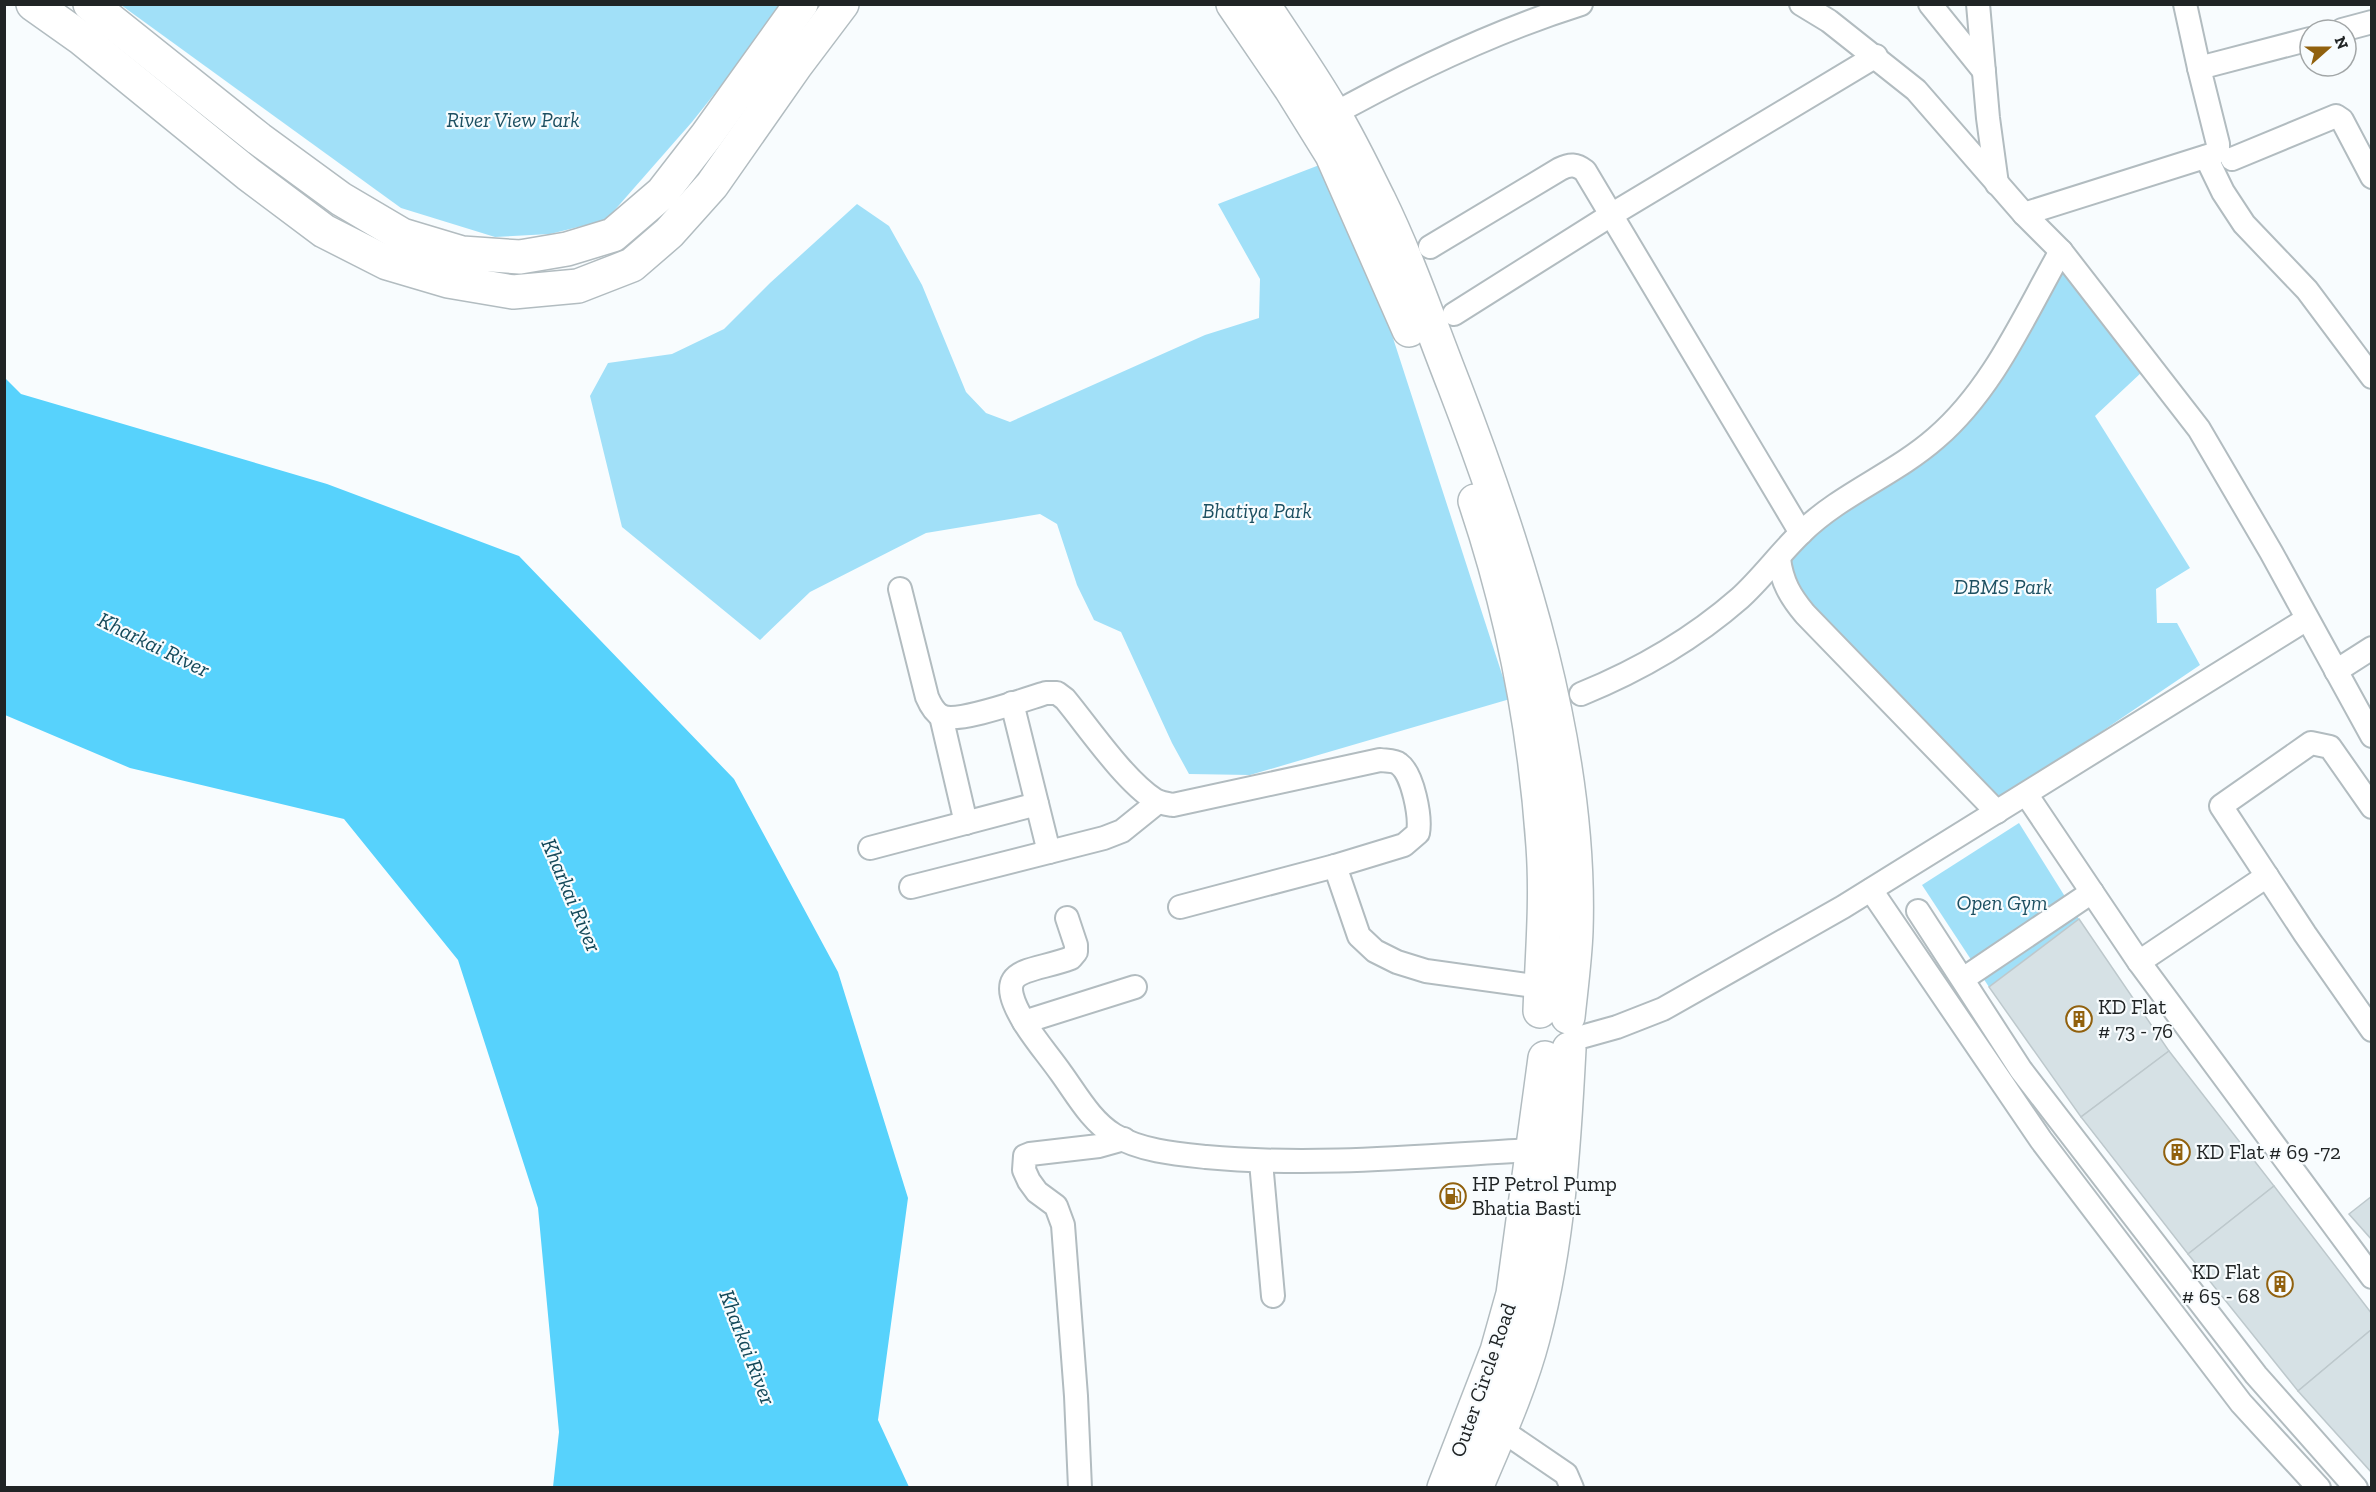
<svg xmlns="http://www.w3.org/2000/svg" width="2376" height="1492" font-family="'Zilla Slab',serif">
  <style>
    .green { fill: #a1e0f8 }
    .water { fill: #57d2fc }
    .building { fill: #d6e1e5; stroke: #bdc8cc; stroke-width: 1.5 }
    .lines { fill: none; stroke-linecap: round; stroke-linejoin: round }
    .street-casing { stroke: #b2bcc0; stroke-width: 26 }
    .secondary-casing { stroke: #b2bcc0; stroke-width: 36 }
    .street { stroke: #fff; stroke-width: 22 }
    .secondary { stroke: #fff; stroke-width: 33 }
    .labels { text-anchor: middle; stroke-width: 4.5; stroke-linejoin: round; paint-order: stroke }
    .park-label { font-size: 21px; font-style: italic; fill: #1d5062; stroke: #f8fcfe }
    .poi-label { font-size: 21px; fill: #202425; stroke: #f8fcfe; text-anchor: start }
    .street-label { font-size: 21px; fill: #202425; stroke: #f8fcfe }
    .water-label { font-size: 22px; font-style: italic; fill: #14495a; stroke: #f8fcfe }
  </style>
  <rect width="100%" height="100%" fill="#f8fcfe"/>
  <g class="green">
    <path d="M 121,5 L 785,5 L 692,122 L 606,220 L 550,234 L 495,237 L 401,208 Z"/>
    <path d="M 1335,159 L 1510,699 L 1250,775 L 1189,774 L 1172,743 L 1121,632 L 1094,620 L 1077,585 L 1057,524 L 1040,514 L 926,533 L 810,592 L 760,640 L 622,527 L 590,396 L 608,363 L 672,354 L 724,329 L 770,283 L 857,204 L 889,226 L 922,285 L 966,392 L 986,413 L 1010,422 L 1205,335 L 1259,318 L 1260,279 L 1218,204 Z"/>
    <path d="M 2063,264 L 2142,372 L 2095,416 L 2190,568 L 2156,589 L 2157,623 L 2177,623 L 2200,665 L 1996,803 L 1786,587 L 1792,560 L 1819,529 L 1966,424 Z"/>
    <path d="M 2019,823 L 2079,919 L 1989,987 L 1922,885 Z"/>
  </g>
  <path class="water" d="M 5,378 L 21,394 L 327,484 L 519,556 L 734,779 L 838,972 L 908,1198 L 878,1420 L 909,1487 L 553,1487 L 559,1432 L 538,1208 L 458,960 L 344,819 L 130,768 L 5,715 Z"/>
  <g class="building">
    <path d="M 2079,919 L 2169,1051 L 2081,1117 L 1989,987 Z"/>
    <path d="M 2169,1051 L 2274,1186 L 2188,1254 L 2081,1117 Z"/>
    <path d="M 2274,1186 L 2372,1314 L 2372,1329 L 2298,1391 L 2188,1254 Z"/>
    <path d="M 2372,1196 L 2372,1240 L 2349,1214 Z"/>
    <path d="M 2372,1329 L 2372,1473 L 2298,1391 Z"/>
  </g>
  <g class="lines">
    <g class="street-casing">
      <g id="street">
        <path d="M 1801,4 L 1829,21 L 1916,90 L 2024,214 L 2061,251 L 2199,429 L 2271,552 L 2372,736"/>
        <path d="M 1930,4 L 1984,71"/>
        <path d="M 1978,4 L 1988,118 L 1997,184"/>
        <path d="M 2185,4 L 2199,68"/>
        <path d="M 2342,30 L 2372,22"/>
        <path d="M 1323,120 C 1405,74 1492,32 1581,4"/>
        <path d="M 2206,157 L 2223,192 L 2244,224 L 2307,290 L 2372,377"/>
        <path d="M 2232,159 L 2336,116 L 2342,120 L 2372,177"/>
        <path d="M 2024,214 L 2214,154 L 2218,149 L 2218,144 L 2199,68 L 2310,39"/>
        <path d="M 1430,247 L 1560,169 C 1570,164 1576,164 1585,171 L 1801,533"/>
        <path d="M 1454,314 L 1611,215 L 1876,56"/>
        <path d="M 1779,559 C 1782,582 1790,596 1805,614 L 1997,812"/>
        <path d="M 900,589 L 927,697 C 930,704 934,712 941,716 C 957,724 1026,699 1046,693 L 1057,693 L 1065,699 C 1089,728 1124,780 1155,800 C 1160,803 1167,804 1173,805 L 1380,760 C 1387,761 1394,760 1399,764 C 1413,774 1421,817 1418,833 L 1404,845 L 1335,866 L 1359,936 L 1375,951 L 1397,962 L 1426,971 L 1541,987"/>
        <path d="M 2336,671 L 2372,648"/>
        <path d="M 1581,694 C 1640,670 1692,640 1740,598 C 1762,578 1780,553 1802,532 C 1841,494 1895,474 1936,438 C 1993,389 2024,316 2061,251"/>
        <path d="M 1012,703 L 1049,852"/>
        <path d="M 941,716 L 966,823"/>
        <path d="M 2026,794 L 2139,962 L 2372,1277"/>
        <path d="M 2372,807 L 2330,747 L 2311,743 L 2221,806 L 2305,934 L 2372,1030"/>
        <path d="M 870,848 L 1037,804"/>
        <path d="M 911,887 L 1104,838 L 1122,831 L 1158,802"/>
        <path d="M 1871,890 L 2041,1140 L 2241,1403 L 2319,1488"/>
        <path d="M 1180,907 L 1335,866"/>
        <path d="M 1918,911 L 2021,1070 L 2256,1375 L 2356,1488"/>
        <path d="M 1067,918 L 1076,945 L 1076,952 L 1071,958 C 1029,974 990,965 1024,1022 C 1035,1040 1049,1056 1061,1073 C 1077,1095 1091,1121 1114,1135 C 1141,1151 1176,1154 1206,1157 C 1315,1167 1424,1156 1532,1150"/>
        <path d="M 2139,962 L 2267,876"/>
        <path d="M 1963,979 L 2092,892"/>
        <path d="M 1024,1022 L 1135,987"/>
        <path d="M 1574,1039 L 1617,1027 L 1663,1009 L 1843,907 L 2307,619"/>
        <path d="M 1261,1162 L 1273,1296"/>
        <path d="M 1500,1429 L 1566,1474 L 1572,1488"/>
        <path d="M 1080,1488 L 1076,1396 L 1063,1225 L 1056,1206 L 1037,1192 L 1029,1181 L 1024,1170 L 1025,1156 L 1030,1154 L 1099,1146 L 1124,1139"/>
      </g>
    </g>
    <g class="secondary-casing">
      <g id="secondary">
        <path d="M 33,4 L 81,38 L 248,174 L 324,231 L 387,263 L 448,281 L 513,292 L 578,286 L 632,265 L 669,233 L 712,185 L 796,65 L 842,4"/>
        <path d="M 90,4 L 259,139 L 341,199 L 402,235 L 462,253 L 520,257 L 567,249 L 613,235 L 662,193 L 707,135 L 801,4"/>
        <path d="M 1233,4 L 1291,89 L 1332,155 L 1409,330"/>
        <path d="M 1263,4 C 1285,38 1308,70 1328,104 C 1347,134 1363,168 1379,200 C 1408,259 1430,324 1454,385 C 1519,554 1582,748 1576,931 C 1575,959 1571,988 1568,1017"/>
        <path d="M 1475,501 C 1512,611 1535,730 1543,846 C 1547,901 1542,956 1540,1011"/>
        <path d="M 1444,1488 L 1497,1351 L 1513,1294 L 1545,1058"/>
        <path d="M 1476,1488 C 1496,1440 1520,1388 1533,1338 C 1558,1245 1564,1145 1569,1049"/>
      </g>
    </g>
    <use href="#street" class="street"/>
    <use href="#secondary" class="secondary"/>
  </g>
  <defs>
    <g id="building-ring" transform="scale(1.35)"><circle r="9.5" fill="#f8fcfe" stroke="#91610e" stroke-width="1.5"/><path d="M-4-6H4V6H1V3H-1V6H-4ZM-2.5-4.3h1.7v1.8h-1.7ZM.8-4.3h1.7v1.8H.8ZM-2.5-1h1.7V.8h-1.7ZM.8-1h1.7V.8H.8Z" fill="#91610e"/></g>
    <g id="fuel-ring" transform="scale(1.35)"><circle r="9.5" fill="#f8fcfe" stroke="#91610e" stroke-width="1.5"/><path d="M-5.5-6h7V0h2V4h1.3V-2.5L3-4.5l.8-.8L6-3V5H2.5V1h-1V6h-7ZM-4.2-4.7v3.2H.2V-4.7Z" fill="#91610e"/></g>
  </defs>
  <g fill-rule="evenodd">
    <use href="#building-ring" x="2079" y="1019"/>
    <use href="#building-ring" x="2177" y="1152"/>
    <use href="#fuel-ring" x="1453" y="1196"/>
    <use href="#building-ring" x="2280" y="1284"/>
  </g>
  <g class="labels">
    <g class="park-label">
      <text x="513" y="127">River View Park</text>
      <text x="1257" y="518">Bhatiya Park</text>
      <text x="2003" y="594">DBMS Park</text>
      <text x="2002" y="910">Open Gym</text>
    </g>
    <g class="poi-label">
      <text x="2098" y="1014">KD Flat<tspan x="2098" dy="24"># 73 - 76</tspan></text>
      <text x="2196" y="1159">KD Flat # 69 -72</text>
      <text x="1472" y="1191">HP Petrol Pump<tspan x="1472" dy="24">Bhatia Basti</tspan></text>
      <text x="2260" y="1279" text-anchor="end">KD Flat<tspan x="2260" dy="24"># 65 - 68</tspan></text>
    </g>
    <g class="street-label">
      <text transform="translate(1483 1380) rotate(-71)" y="7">Outer Circle Road</text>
    </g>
    <g class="water-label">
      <text transform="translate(154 644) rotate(26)" y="8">Kharkai River</text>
      <text transform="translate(572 895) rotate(67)" y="8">Kharkai River</text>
      <text transform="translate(748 1347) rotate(69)" y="8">Kharkai River</text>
    </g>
  </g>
  <rect width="2376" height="1492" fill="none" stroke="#202425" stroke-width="12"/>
  <g transform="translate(2328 48) rotate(69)"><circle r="28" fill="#f8fcfe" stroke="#a2a6a7" stroke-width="1.5"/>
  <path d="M0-4.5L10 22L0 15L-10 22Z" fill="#91610e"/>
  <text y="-9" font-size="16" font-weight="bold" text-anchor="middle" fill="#202425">N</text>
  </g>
</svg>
